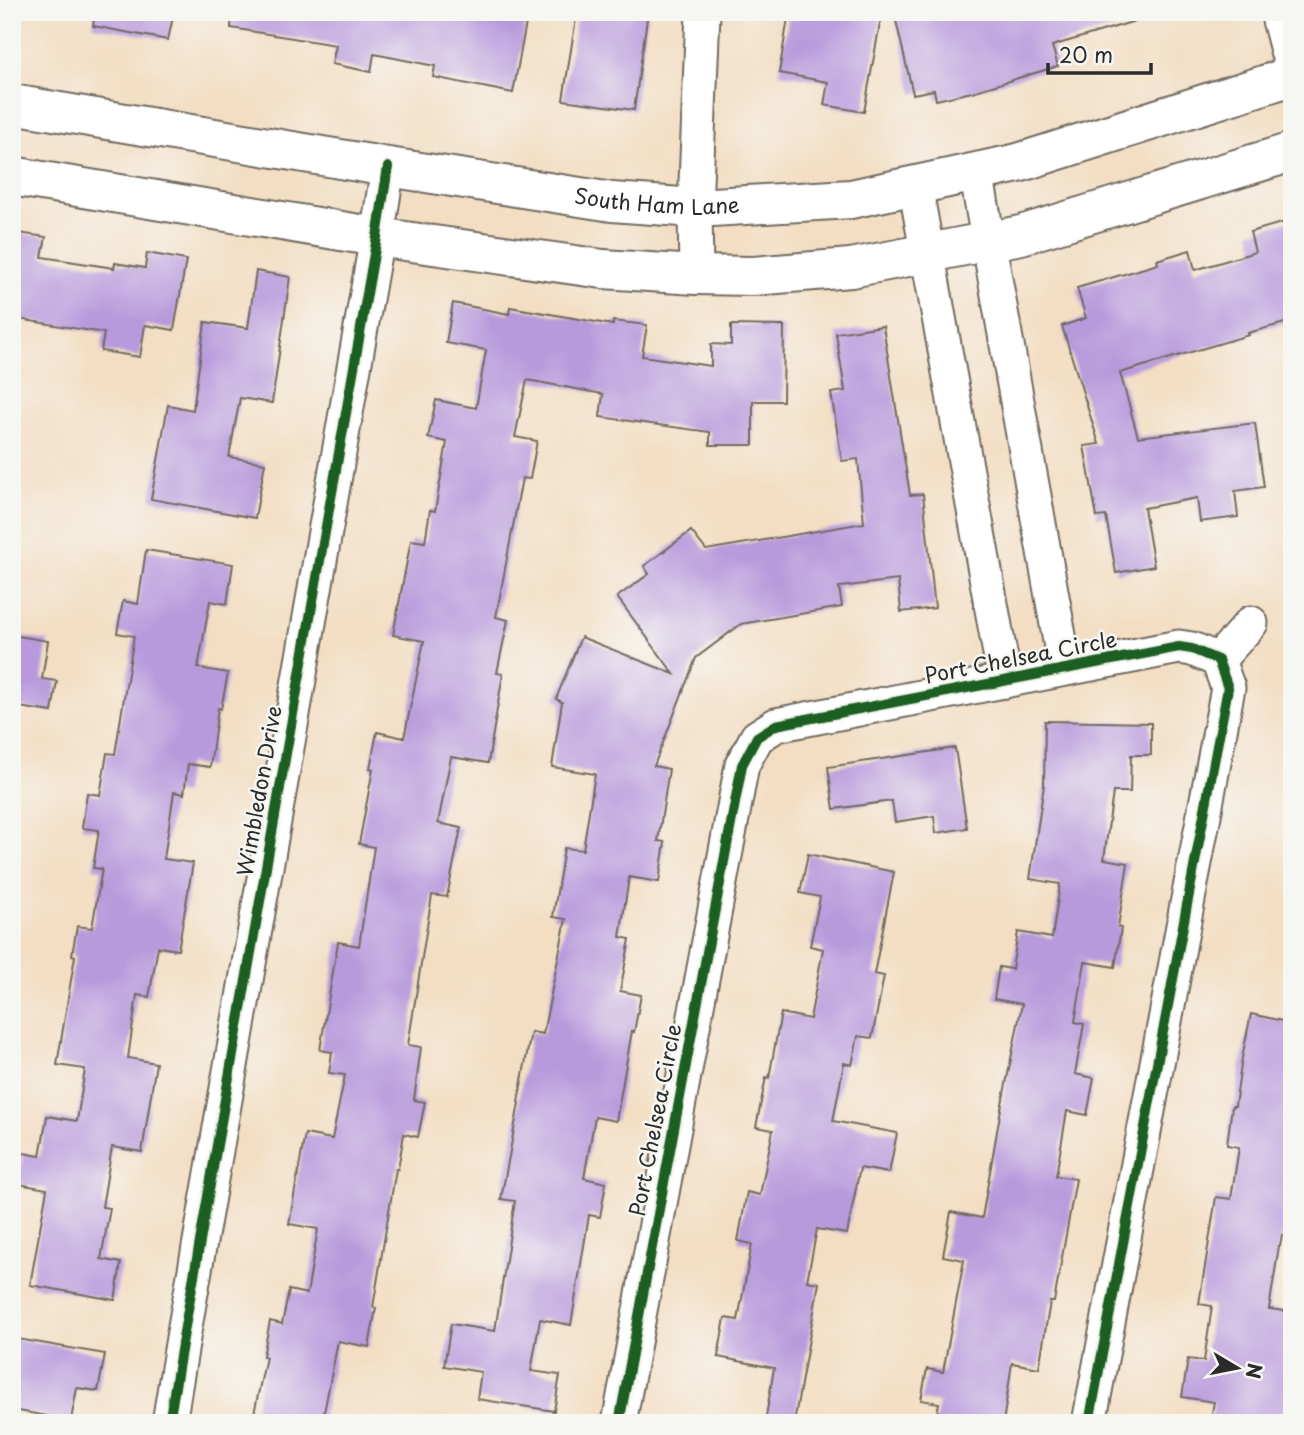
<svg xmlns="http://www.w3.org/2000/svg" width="1304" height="1435" font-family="'Playpen Sans',sans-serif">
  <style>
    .building { fill: #b89adc }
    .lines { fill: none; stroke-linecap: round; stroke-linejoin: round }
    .minor-casing { stroke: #716a60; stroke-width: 37 }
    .major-casing { stroke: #716a60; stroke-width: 42 }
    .minor { stroke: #fff; stroke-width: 33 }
    .major { stroke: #fff; stroke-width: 38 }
    .cycleway-casing { stroke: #f6f6f2; stroke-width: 15 }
    .cycleway { stroke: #1b5e20; stroke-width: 10 }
    .labels { text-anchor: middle; stroke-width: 5; stroke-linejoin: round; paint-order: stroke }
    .street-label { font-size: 21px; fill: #2b2b2b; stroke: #f6f6f2 }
  </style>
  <rect width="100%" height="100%" fill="#f6f6f2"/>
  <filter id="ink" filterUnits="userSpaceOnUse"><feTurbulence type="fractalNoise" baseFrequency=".0143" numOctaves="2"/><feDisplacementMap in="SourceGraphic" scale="14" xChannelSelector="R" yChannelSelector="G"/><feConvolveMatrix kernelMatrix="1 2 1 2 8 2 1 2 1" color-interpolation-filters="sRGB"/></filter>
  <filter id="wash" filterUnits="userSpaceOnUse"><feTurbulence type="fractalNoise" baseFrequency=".00686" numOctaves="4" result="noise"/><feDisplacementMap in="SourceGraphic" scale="28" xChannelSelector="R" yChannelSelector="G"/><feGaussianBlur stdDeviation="1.57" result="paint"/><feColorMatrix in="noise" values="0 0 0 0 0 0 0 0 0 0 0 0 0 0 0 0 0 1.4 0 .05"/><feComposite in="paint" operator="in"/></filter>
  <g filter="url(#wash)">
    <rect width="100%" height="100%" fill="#f3dec3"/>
    <g id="blocks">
      <g class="building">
        <path d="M 95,12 L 174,12 L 168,40 L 93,26 Z"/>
        <path d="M 232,12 L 528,12 L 513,93 L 433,77 L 435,66 L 374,54 L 371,72 L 332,64 L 336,45 L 231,28 Z"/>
        <path d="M 577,12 L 648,12 L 634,110 L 563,100 Z"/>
        <path d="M 789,12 L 882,12 L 864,112 L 824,105 L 828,82 L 779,73 Z"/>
        <path d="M 894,12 L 1141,12 L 1142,19 L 1052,46 L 1058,66 L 972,92 L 936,100 L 934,90 L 913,94 Z"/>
        <path d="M 1292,220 L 1292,321 L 1248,333 L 1249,335 L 1120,373 L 1138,437 L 1255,423 L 1264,487 L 1235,491 L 1238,517 L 1200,522 L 1197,498 L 1144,508 L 1154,566 L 1116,573 L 1106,516 L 1097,517 L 1084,446 L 1099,444 L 1062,326 L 1086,318 L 1077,288 L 1158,264 L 1157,260 L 1190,250 L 1195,270 L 1255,252 L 1250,232 Z"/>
        <path d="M 12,232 L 46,237 L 42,257 L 114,268 L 115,263 L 145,268 L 147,253 L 186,260 L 174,330 L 145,325 L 140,357 L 101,351 L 104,333 L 12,318 Z"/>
        <path d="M 256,271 L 290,277 L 272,403 L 240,398 L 229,457 L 265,463 L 255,518 L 151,499 L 168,405 L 193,410 L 205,322 L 248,328 Z"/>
        <path d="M 453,303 L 509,314 L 510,307 L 613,325 L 613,321 L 647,325 L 642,356 L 711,366 L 711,344 L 731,345 L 731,325 L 784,326 L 783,401 L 753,401 L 753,445 L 710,445 L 710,432 L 600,417 L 603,394 L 527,380 L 515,437 L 537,441 L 530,479 L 522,478 L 496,617 L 508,620 L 497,673 L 503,674 L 488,763 L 451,757 L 438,823 L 461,828 L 447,897 L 432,895 L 408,1045 L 421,1047 L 414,1100 L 425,1102 L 418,1137 L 404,1134 L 398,1169 L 396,1169 L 373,1307 L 376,1308 L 369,1347 L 338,1341 L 322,1423 L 252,1423 L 266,1357 L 263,1356 L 270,1321 L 282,1324 L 289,1290 L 307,1294 L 318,1229 L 289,1224 L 305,1134 L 332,1139 L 345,1075 L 329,1073 L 332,1052 L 320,1050 L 338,942 L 359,946 L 374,847 L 359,844 L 373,769 L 370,768 L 377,732 L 404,738 L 424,641 L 393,635 L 411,540 L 425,542 L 430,510 L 435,511 L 447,442 L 428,438 L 436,400 L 476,408 L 486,350 L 446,343 Z"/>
        <path d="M 883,326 L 910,495 L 923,494 L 935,608 L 901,612 L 898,580 L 839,587 L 842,607 L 741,624 L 696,658 L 654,766 L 669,769 L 658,841 L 665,842 L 659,882 L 629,877 L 620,937 L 630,939 L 620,991 L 641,995 L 634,1032 L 632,1031 L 616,1121 L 595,1117 L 584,1178 L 606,1183 L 600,1217 L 589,1215 L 571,1325 L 540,1319 L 531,1371 L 560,1375 L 554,1411 L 477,1399 L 481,1372 L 444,1366 L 451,1324 L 495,1331 L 515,1201 L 501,1199 L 519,1103 L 518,1102 L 531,1032 L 543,1034 L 566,919 L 553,917 L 564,848 L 583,850 L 595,774 L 552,767 L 562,702 L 556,699 L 581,637 L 674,674 L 617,597 L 649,574 L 644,566 L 691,531 L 706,550 L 864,523 L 858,459 L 842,461 L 831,393 L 845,391 L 836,333 Z"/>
        <path d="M 146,550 L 233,564 L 227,604 L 210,601 L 198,668 L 228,673 L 221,709 L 218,708 L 210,767 L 188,764 L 184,794 L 174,792 L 164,859 L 193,863 L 178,950 L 158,947 L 149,997 L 137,995 L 128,1058 L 156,1063 L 142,1152 L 112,1147 L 102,1207 L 110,1208 L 101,1259 L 121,1263 L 115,1300 L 30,1285 L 47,1189 L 18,1184 L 23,1153 L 40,1156 L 47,1116 L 77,1121 L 85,1069 L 57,1065 L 75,956 L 72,955 L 77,926 L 92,928 L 102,869 L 93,868 L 99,830 L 82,828 L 87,793 L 100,795 L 107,753 L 115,754 L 134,636 L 117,633 L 123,601 L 138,604 Z"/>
        <path d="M 12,635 L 48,641 L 42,679 L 57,681 L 52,712 L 12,706 Z"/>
        <path d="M 1045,721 L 1151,723 L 1151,755 L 1131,755 L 1130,792 L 1113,792 L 1104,859 L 1128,863 L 1118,927 L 1121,928 L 1115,967 L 1085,962 L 1075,1022 L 1084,1024 L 1075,1074 L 1094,1078 L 1087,1115 L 1067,1111 L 1056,1176 L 1076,1179 L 1054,1302 L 1050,1302 L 1039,1368 L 1012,1363 L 1003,1423 L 935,1423 L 939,1403 L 921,1400 L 927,1369 L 943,1372 L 964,1260 L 943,1256 L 951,1212 L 982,1218 L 1000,1114 L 1022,1004 L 994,999 L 999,967 L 1012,969 L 1018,932 L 1052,938 L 1060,884 L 1030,879 L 1044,785 Z"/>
        <path d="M 955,748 L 967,828 L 936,833 L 934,816 L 895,822 L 892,801 L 834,809 L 828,767 Z"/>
        <path d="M 808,854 L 894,872 L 874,974 L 884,976 L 872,1038 L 858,1036 L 852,1065 L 844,1063 L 833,1121 L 897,1133 L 889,1173 L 860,1168 L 847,1234 L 817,1229 L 807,1281 L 819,1283 L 794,1423 L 765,1423 L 774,1368 L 718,1357 L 725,1318 L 738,1320 L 752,1244 L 738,1241 L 747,1192 L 760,1195 L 773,1130 L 756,1127 L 766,1077 L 769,1078 L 781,1013 L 810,1019 L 823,949 L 810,946 L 820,897 L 800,893 Z"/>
        <path d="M 1251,1014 L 1292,1023 L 1292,1237 L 1282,1235 L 1280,1246 L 1279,1246 L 1269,1309 L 1292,1312 L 1292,1375 L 1284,1423 L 1210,1423 L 1214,1402 L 1182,1397 L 1188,1359 L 1204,1361 L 1212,1306 L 1199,1304 L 1216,1197 L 1231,1199 L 1239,1147 L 1227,1145 L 1232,1106 L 1235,1106 L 1242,1058 Z"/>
        <path d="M 12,1338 L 105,1354 L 98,1391 L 77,1388 L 71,1420 L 12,1410 Z"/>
      </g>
    </g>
  </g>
  <g filter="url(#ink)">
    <use href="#blocks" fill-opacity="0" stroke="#716a60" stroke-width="2"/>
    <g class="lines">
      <g class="minor-casing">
        <g id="minor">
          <path d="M 1277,12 L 1292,69"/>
          <path d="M 976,172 L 1065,669"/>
          <path d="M 915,185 L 1005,681"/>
          <path d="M 696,275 L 695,208 L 703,12"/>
          <path d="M 1218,660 L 1251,623"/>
          <path d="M 169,1423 L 183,1338 L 377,237 L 388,167"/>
          <path d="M 619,1423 L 742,765 L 757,737 L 776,725 L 1179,647 L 1192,649 L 1218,660 L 1228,688 L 1089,1423"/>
        </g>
      </g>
      <g class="major-casing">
        <g id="major">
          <path id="s1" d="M 12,104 L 388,167 L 612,202 L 695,208 L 851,199 L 1018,163 L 1292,76"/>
          <path d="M 12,176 L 377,237 L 603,269 L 696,275 L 753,276 L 851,268 L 1021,235 L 1292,152"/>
        </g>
      </g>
      <use href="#minor" class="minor"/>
      <use href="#major" class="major"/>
      <g class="cycleway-casing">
        <g id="cycleway">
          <path d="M 169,1423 L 183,1338 L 377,237 L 388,167"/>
          <path d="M 619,1423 L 742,765 L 757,737 L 776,725 L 1179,647 L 1192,649 L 1218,660 L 1228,688 L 1089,1423"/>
        </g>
      </g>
      <use href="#cycleway" class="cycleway"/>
    </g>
  </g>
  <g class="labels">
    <g class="street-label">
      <text dy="7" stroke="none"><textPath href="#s1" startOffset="653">South Ham Lane</textPath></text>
      <text transform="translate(1021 658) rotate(-11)" y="7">Port Chelsea Circle</text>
      <text transform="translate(260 791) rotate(-80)" y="7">Wimbledon Drive</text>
      <text transform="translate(656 1120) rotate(-79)" y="7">Port Chelsea Circle</text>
    </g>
  </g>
  <rect width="1304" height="1435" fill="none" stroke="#f6f6f2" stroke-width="42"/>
  <g transform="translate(1237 1368) rotate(100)" stroke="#f6f6f2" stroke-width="5" paint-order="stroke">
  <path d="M0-5L12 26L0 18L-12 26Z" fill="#2b2b2b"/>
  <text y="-10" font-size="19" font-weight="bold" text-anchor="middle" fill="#2b2b2b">N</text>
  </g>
  <path d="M1048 63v10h103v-10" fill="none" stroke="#2b2b2b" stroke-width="3.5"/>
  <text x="1059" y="63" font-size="21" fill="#2b2b2b" stroke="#f6f6f2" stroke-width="5" paint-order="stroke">20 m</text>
</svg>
